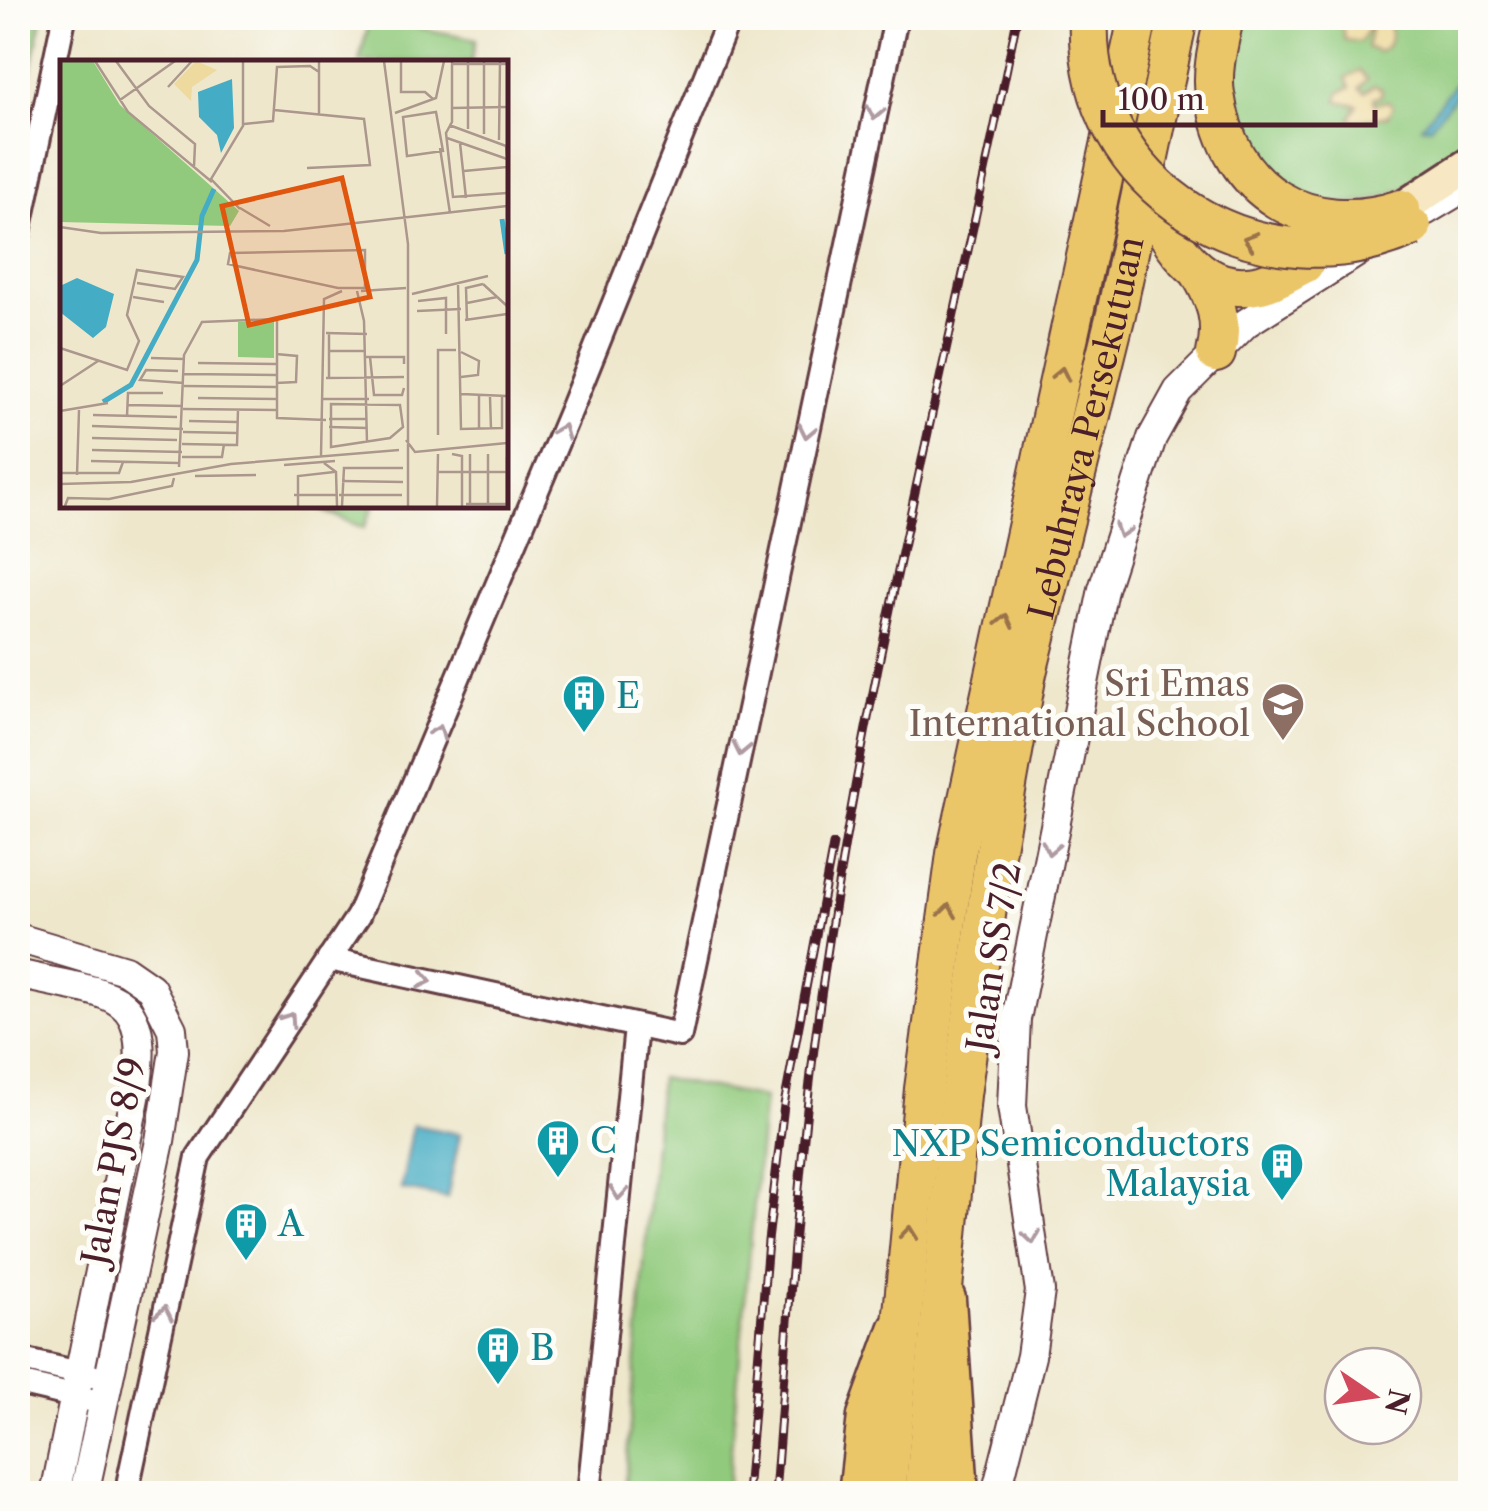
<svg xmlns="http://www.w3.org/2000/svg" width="1488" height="1511" font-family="'Libre Caslon Text',serif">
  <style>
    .green { fill: #91ca7d; stroke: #6e7454; stroke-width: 2.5 }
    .sand { fill: #eeda9e; stroke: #9c7c64; stroke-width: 2.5 }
    .water { fill: #44acc4; stroke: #476678; stroke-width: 2.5 }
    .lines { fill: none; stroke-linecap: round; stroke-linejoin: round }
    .minor-casing { stroke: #633d43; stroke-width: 28 }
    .tertiary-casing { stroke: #633d43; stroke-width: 32 }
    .secondary-casing { stroke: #633d43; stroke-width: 38 }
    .trunk-casing { stroke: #633d43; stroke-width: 42 }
    .motorway-casing { stroke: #633d43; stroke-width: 45 }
    .minor { stroke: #fff; stroke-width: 22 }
    .tertiary { stroke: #fff; stroke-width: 28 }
    .secondary { stroke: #f7e8c3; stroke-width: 32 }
    .trunk { stroke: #ebc669; stroke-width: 38 }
    .motorway { stroke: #ebc669; stroke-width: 40 }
    .rail-casing { stroke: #4a1f2b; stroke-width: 9 }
    .rail { stroke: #fdfcf7; stroke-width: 5; stroke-dasharray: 15; stroke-linecap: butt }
    .trunk-bridge-casing { stroke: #633d43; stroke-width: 42; stroke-linecap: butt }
    .trunk-bridge { stroke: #ebc669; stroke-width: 38 }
    .oneway { stroke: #ae9aa0 }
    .oneway2 { stroke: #9a724a }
    .labels { text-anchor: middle; stroke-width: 10; stroke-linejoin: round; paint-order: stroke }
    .street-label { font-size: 35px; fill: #4a1f2b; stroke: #fdfcf7 }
    .education-label { font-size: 35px; fill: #785e54; stroke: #fdfcf7; text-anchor: end }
    .culture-label { font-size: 35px; fill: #0d838f; stroke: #fdfcf7; text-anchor: start }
    .inset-river { fill: none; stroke: #44acc4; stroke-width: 5 }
    .inset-road { fill: none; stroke: #ac978c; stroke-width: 2.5 }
    .view { fill: #e0560e; fill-opacity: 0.15; stroke: #e0560e; stroke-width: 5 }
    .inset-edge { fill: none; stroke: #4a1f2b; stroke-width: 5 }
  </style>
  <rect width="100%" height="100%" fill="#fdfcf7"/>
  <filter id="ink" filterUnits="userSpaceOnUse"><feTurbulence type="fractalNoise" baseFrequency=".01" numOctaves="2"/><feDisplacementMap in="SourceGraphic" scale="20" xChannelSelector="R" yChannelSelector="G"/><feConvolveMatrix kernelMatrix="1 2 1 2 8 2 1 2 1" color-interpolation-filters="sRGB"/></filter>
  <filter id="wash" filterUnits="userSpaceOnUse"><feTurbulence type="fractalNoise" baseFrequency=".0048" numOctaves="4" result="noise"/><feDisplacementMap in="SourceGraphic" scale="40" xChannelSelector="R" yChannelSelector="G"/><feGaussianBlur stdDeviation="2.25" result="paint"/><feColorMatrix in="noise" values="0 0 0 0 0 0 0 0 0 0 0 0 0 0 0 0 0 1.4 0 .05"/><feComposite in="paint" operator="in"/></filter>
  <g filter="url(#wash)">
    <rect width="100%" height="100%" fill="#eee7cc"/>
    <g class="green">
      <path d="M 18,18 L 42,18 L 18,132 Z"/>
      <path d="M 370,18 L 476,39 L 471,62 L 359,62 Z"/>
      <path d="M 1238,18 L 1470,18 L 1470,147 C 1408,191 1338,235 1270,174 C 1262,167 1247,158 1243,148 C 1227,107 1234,59 1238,18 Z"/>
      <path d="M 318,505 L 374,505 L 364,528 L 321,510 Z"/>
      <path d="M 660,1078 L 764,1098 L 727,1493 L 624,1493 Z"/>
    </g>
    <g class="sand">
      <path d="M 1340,18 L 1384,18 C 1394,31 1394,45 1378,52 L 1367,47 L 1371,24 L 1360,42 L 1345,40 Z"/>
      <path d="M 1360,70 L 1367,79 L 1359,88 L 1365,92 L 1374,85 L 1382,89 L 1381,96 L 1374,98 L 1375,104 L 1388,101 L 1393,106 L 1388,116 L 1355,121 L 1350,118 L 1357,105 L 1337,101 L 1339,92 L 1350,88 L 1346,78 Z"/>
    </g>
    <g class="water">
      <path d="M 1470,46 L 1470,85 L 1461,89 L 1430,127 L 1421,126 L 1469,66 Z"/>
      <path d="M 413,1125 L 460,1134 L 447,1198 L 401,1189 Z"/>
    </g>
  </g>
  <g filter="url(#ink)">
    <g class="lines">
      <g class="minor-casing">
        <g id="minor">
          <path d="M 18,237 L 64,18"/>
          <path d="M 329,959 L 680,1035 L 896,18"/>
          <path d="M 18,1359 L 92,1376"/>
          <path d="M 18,1383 L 103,1403"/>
          <path d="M 132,1494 L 129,1480 L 198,1157 L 358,916 L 572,407 L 729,18"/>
          <path d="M 589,1494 L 636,1027"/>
        </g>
      </g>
      <g class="tertiary-casing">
        <g id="tertiary">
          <path d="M 1425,211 L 1470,184"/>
          <path d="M 18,938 L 125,970 L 151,988 L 172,1029 L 174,1051 L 160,1141 L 84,1494"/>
          <path d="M 18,974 C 109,997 155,983 135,1098 L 55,1494"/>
          <path d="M 996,1494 L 1031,1356 L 1040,1291 L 1012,1106 L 1016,1019 L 1103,589 L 1152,438 L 1178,391 L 1246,323 L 1367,246"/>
        </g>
      </g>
      <g class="secondary-casing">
        <path id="secondary" d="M 1401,209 L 1470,164"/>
      </g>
      <g class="trunk-casing">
        <g id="trunk">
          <path d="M 1142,189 C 1168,235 1196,299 1261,284 C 1275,281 1291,270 1304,264"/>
          <path d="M 1200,273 C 1216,300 1224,322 1216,353"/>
          <path d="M 886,1494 L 924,1089 L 956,854 L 1138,18"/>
          <path id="s1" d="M 924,1494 L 961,1095 L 993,865 L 1027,673 L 1116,314 L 1178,18"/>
        </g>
      </g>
      <g class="motorway-casing">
        <g id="motorway">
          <path d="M 945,1299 L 958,1494"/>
          <path d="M 859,1494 L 868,1416 L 899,1330"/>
        </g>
      </g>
      <use href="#minor" class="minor"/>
      <use href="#tertiary" class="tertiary"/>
      <use href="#secondary" class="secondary"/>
      <use href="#trunk" class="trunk"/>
      <use href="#motorway" class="motorway"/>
      <g class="rail-casing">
        <g id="rail">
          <path d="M 747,1494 L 768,1241 L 784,1105 L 833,845"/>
          <path d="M 775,1494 C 788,1325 798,1156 822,989 C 868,662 953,341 1017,18"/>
        </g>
      </g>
      <use href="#rail" class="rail"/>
      <g class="trunk-bridge-casing">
        <g id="trunk-bridge">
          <path d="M 1089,18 C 1081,189 1261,295 1412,227"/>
          <path d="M 1224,18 C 1219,42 1211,70 1215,94 C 1228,193 1309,239 1401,209"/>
        </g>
      </g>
      <use href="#trunk-bridge" class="trunk-bridge"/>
    </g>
    <defs><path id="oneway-chevron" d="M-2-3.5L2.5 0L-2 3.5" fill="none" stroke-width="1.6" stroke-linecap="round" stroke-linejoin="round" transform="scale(2.5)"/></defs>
    <g class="oneway">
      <use href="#oneway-chevron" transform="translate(875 113) rotate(102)"/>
      <use href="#oneway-chevron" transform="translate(562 431) rotate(-68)"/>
      <use href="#oneway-chevron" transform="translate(807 431) rotate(102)"/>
      <use href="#oneway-chevron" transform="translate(1122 531) rotate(108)"/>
      <use href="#oneway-chevron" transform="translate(438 732) rotate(-68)"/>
      <use href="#oneway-chevron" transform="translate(741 749) rotate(102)"/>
      <use href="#oneway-chevron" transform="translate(1050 848) rotate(102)"/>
      <use href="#oneway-chevron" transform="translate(425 980) rotate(12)"/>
      <use href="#oneway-chevron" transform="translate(289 1019) rotate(-56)"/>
      <use href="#oneway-chevron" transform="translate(619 1193) rotate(96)"/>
      <use href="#oneway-chevron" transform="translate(1032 1237) rotate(81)"/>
      <use href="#oneway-chevron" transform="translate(164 1313) rotate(-79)"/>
    </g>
    <g class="oneway2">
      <use href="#oneway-chevron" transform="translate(1250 240) rotate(-163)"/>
      <use href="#oneway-chevron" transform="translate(1061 374) rotate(-78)"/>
      <use href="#oneway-chevron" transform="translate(1005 621) rotate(-77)"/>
      <use href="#oneway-chevron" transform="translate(948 911) rotate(-82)"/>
      <use href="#oneway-chevron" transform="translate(909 1233) rotate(-84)"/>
    </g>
  </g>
  <defs>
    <g id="building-pin" transform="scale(2.25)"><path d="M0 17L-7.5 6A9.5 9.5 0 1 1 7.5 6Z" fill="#0f9aa8" stroke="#fdfcf7"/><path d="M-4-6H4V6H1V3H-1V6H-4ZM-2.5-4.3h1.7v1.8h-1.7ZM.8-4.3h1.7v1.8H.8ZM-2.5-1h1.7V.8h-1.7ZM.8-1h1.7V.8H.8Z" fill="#fff"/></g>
    <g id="school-pin" transform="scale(2.25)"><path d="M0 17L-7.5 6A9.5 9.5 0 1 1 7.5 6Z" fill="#8d6e63" stroke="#fdfcf7"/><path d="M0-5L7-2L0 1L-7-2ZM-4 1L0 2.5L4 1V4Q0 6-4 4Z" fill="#fff"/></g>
  </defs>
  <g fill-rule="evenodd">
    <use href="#building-pin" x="584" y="696"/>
    <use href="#school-pin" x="1283" y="704"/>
    <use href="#building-pin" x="558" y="1141"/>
    <use href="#building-pin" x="1282" y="1164"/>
    <use href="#building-pin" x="246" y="1224"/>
    <use href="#building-pin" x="498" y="1348"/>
  </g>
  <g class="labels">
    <g class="street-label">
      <text dy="12" stroke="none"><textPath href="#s1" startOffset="1080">Lebuhraya Persekutuan</textPath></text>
      <text transform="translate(994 957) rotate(-81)" y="12">Jalan SS 7/2</text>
      <text transform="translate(114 1161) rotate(-79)" y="12">Jalan PJS 8/9</text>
    </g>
    <g class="education-label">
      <text x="1250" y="696">Sri Emas<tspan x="1250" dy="40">International School</tspan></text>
    </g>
    <g class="culture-label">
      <text x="616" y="708">E</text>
      <text x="590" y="1153">C</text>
      <text x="1250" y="1156" text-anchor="end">NXP Semiconductors<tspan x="1250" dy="40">Malaysia</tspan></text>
      <text x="278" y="1236">A</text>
      <text x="530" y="1360">B</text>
    </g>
  </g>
  <g transform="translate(60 60)">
    <rect width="448" height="448" fill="#eee7cc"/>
    <path d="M 33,1 L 60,45 L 179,151 L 170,166 L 0,162 L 0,2 ZM 214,261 L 214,298 L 178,297 L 178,262 Z" fill="#91ca7d"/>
    <path d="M 136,1 L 157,10 L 132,27 L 131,41 L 114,24 Z" fill="#eeda9e"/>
    <path d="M 172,19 L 174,68 L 161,93 L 157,75 L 139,57 L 138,32 ZM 17,218 L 54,234 L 46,267 L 33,278 L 0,252 L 0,226 Z" fill="#44acc4"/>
    <path class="inset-river" d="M 442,159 L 447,194M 43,342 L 71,325 L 137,200 L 142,156 L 154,129"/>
    <path class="inset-road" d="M 35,1 L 68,52 L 152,122M 56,1 L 89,46 L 135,84 L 134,107M 259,1 L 259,55M 324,1 L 348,184 L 348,446M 341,1 L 341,32 L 365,32 L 373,39M 392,1 L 392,62 L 386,73 L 393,137 L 447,133M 408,1 L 408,69M 392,4 L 447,4M 108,27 L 132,1M 60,40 L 115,1M 392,48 L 447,47M 214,50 L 304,59 L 310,105 L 247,108M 376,52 L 383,91 L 347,96 L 343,57 ZM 335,53 L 376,38 L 384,1M 184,64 L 213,61 L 217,7 L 250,6 L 259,12M 389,65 L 446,86 L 447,97M 424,74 L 424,1M 387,78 L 447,99M 439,80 L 440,1M 400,83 L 406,138M 380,88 L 390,153M 404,111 L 447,107M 180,148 L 210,166M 180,149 L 151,119 L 183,66 L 183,1M 0,167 L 41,173 L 224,171 L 447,146M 305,190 L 305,228 L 278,228 L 168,204 L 170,193 ZM 398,223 L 401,369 L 442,368 L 442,335M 423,224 L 447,246M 297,231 L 304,261 L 307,383M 301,231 L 346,228M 352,234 L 428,216M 73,237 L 104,242M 358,241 L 386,238 L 386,274M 407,243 L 437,237M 357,251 L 401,249M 405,260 L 447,254M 407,260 L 406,228 L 423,224M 266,273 L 307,274M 0,288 L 67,310 L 79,281 L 67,255 L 77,210 L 123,217 L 115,229 L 77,223M 269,291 L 305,291M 401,292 L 419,301 L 418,315 L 401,317M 305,297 L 344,297 L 344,304M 310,297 L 314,335 L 342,335 L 344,328M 91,298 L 124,299M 138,303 L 216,304M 118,311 L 86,310 L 80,320 L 124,323M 124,314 L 216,315M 266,318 L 344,317M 269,318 L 269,273M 216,323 L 236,322 L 237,296 L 216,294M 0,326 L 38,301M 124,326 L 216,327M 401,334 L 447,336M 419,334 L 419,369M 430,337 L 431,369M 138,338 L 216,339M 263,339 L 309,339M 271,344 L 340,345 L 343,367 L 330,378 L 271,387 ZM 67,345 L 123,346M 123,349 L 216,350M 0,351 L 48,343M 33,355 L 117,357M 67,356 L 68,333 L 103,333M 269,359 L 307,359M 129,361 L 177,362M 32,366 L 123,369M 269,367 L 307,368M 123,372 L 177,373M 378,375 L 378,290 L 396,290M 32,378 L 117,380M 346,380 L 355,392 L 447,383M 122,384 L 177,385 L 178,350M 32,390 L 122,392M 392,394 L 402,396 L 402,446M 261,396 L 264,239 L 282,231M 122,397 L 162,397 L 164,384M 31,401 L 118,403M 264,403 L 276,412 L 277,446M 224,405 L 275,401M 119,407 L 124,295 L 142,262 L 217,259 L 217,358 L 266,360M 378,412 L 447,412M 0,413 L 59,413 L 63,402M 17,415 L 19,350M 135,416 L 196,415M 282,421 L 343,422M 0,424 L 71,422 L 171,404 L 339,390M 234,435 L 277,435M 279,435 L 342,435M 406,444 L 447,444M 410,444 L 410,394M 428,444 L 428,394M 447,444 L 447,397M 5,446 L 8,438 L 49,439 L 112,426 L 114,418M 238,446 L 238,416 L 274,412M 282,446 L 284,408 L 343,408M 377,446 L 378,394"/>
    <path class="view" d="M 282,118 L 310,237 L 189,265 L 162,146 Z"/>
    <rect width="448" height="448" class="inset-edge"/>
  </g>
  <rect width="1488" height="1511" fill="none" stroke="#fdfcf7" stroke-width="60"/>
  <g transform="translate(1373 1396) rotate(103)"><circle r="48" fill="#fdfcf7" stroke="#b5a4a5" stroke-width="2.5"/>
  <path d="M0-8L18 38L0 25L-18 38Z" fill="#d1495b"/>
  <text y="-15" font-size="28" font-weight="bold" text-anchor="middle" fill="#4a1f2b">N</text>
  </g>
  <path d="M1103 110v15h272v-15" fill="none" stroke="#4a1f2b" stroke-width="5"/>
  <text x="1118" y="110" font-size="30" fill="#4a1f2b" stroke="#fdfcf7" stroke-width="8" paint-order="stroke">100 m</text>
</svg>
